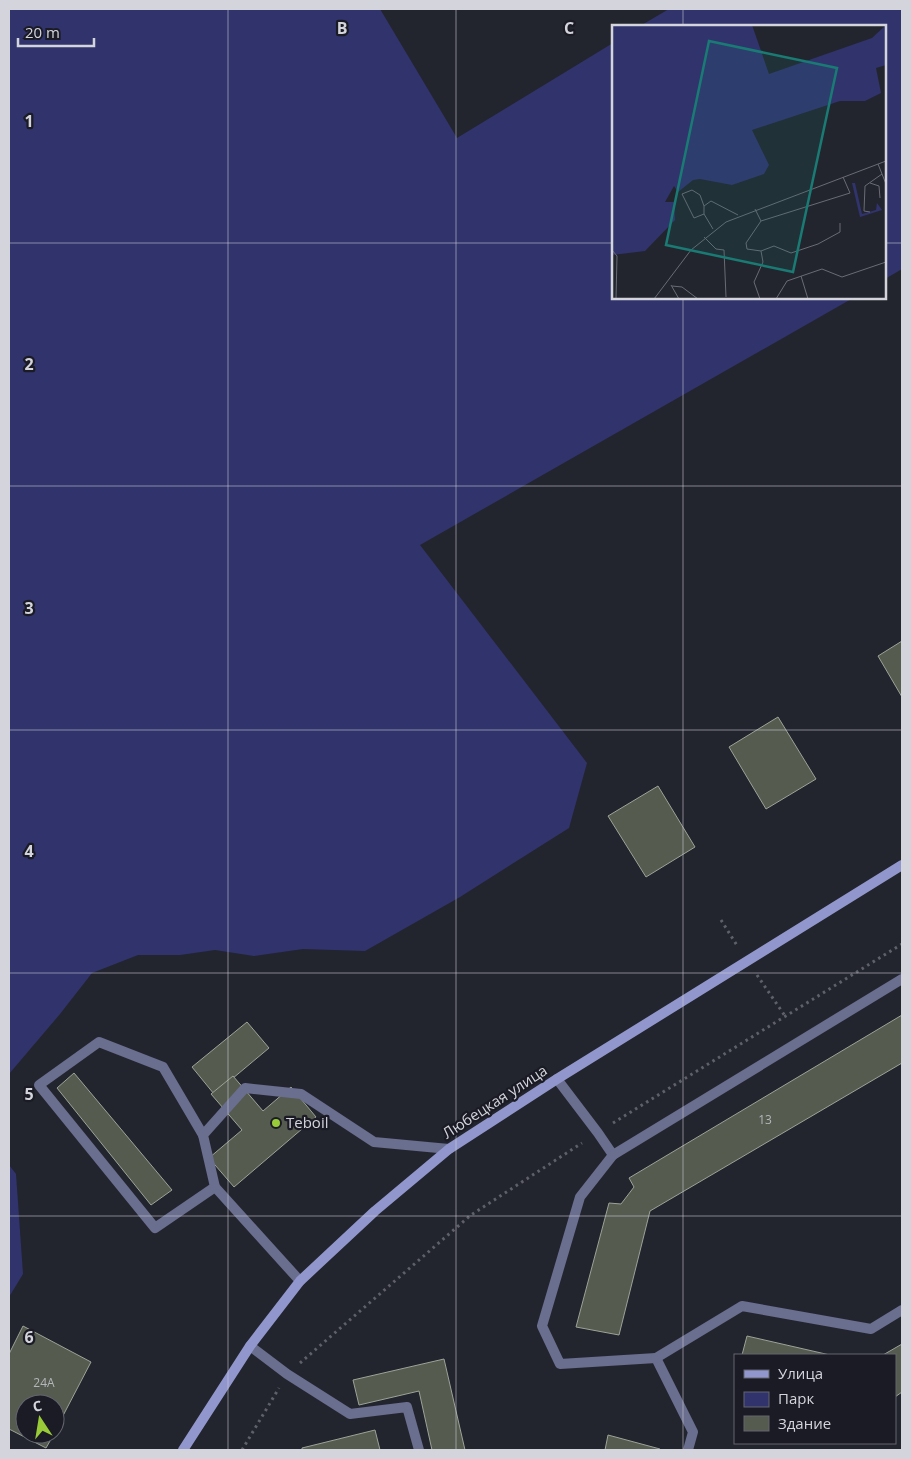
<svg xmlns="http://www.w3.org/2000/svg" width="911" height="1459" font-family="'Open Sans',sans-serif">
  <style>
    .green { fill: #31336d }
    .building { fill: #565b50; stroke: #9da397 }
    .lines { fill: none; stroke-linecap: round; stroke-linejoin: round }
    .path { stroke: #5f6069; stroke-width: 3; stroke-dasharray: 2.5 4; stroke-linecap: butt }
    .lane { stroke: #6a6e8f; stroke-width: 10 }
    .secondary { stroke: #9197cc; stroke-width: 10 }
    .grid { fill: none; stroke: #d4d5dc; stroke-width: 1; stroke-opacity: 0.55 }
    .poi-dot { fill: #98cb37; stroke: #1a1b25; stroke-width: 2 }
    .labels { text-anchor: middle; stroke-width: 4.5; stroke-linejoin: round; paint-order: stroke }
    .number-label { font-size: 12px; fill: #b4b6b9 }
    .street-label { font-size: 15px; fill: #d4d5dc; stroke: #1a1b25 }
    .poi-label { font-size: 15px; fill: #d4d5dc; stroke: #1a1b25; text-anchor: start }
    .inset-road { fill: none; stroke: #6a6b74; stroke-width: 1 }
    .view { fill: #197b74; fill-opacity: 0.15; stroke: #197b74; stroke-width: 2.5 }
    .inset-edge { fill: none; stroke: #d4d5dc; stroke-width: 2.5 }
    .grid-label { font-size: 16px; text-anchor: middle; font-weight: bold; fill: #d4d5dc; stroke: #1a1b25; stroke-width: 4.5; stroke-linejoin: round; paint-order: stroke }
  </style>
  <rect width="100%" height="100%" fill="#23252e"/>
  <g class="green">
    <path d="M 9,9 L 380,9 L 457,138 L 613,43 L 614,298 L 853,298 L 420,545 L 587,763 L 569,828 L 460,897 L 365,951 L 303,949 L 254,956 L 215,950 L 180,955 L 138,955 L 92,973 L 60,1014 L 9,1074 Z"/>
    <path d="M 669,9 L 902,9 L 902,269 L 885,279 L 885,26 L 640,26 Z"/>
    <path d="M 9,1165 L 16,1174 L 23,1274 L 9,1297 Z"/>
  </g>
  <g class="building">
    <path d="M 902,641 L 902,697 L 878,656 Z"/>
    <path d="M 778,717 L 816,779 L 766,809 L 729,747 Z"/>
    <path d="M 658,786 L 695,847 L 646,877 L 608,816 Z"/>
    <path d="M 902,1015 L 902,1063 L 650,1211 L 619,1335 L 576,1327 L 609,1203 L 621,1204 L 634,1187 L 629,1178 Z"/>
    <path d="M 247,1022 L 269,1048 L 214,1094 L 192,1067 Z"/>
    <path d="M 74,1073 L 172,1190 L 151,1205 L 57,1088 Z"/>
    <path d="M 233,1076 L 263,1111 L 291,1087 L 316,1117 L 234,1187 L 209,1158 L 242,1130 L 211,1094 Z"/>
    <path d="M 23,1326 L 91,1362 L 55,1431 L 55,1404 L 25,1404 L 25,1434 L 54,1434 L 46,1448 L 9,1429 L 9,1354 Z"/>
    <path d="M 747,1336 L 830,1355 L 742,1355 Z"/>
    <path d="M 902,1344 L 902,1392 L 895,1397 L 895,1355 L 883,1355 Z"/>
    <path d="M 444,1359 L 465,1450 L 432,1450 L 419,1391 L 359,1405 L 353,1380 Z"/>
    <path d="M 375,1430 L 380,1450 L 302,1450 L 302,1448 Z"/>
    <path d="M 608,1435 L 660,1449 L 660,1450 L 605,1450 Z"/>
  </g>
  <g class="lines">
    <g class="path">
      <path d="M 721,920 L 738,947"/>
      <path d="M 757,975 L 785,1016"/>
      <path d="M 613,1123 L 902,944"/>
      <path d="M 300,1363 L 471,1215 L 582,1143"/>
      <path d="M 242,1450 L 279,1388"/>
    </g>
    <g class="lane">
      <path d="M 557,1079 L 598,1133 L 613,1155 L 580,1197 L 542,1326 L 560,1364 L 656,1358 L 693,1432 L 688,1450"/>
      <path d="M 203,1135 L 163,1067 L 99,1042 L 39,1085 L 155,1228 L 215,1187"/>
      <path d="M 613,1155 L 902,979"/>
      <path d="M 300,1281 L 215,1187 L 203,1135 L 245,1088 L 301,1094 L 374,1142 L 449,1149"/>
      <path d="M 250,1346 L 287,1374 L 350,1414 L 407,1407 L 419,1450"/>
      <path d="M 656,1358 L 742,1306 L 871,1329 L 902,1310"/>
    </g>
    <path class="secondary" d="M 183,1450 L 250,1346 L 300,1281 L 375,1211 L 449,1149 L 557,1079 L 902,865"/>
  </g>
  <path class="grid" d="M 228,9 L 228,1450M 456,9 L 456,1450M 683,9 L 683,26M 9,243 L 614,243M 885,243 L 902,243M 683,298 L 683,1450M 9,486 L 902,486M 9,730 L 902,730M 9,973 L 902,973M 9,1216 L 902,1216"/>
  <circle class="poi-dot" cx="276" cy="1123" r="5"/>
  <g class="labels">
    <g class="number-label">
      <text x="765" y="1124">13</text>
      <text x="44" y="1387">24А</text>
    </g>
    <g class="street-label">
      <text transform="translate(495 1102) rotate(-33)" y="5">Любецкая улица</text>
    </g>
    <g class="poi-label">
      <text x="286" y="1128">Teboil</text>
    </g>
  </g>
  <g transform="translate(612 25)">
    <rect width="274" height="274" fill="#23252e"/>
    <path d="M 0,0 L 140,0 L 157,49 L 260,13 L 274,0 L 274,40 L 264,43 L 269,68 L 253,76 L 228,76 L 140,105 L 157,140 L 152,149 L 120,160 L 88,154 L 81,155 L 66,167 L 62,161 L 53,177 L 62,177 L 63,195 L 33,226 L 0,230 ZM 240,158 L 243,158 L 250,189 L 264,185 L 265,178 L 270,185 L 248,192 Z" fill="#31336d"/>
    <path class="inset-road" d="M 266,139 L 274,159M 258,158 L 267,161 L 268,173M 92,181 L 88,170 L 80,165 L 70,169 L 82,193 L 92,189M 143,184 L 149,196 L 134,218 L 135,224 L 149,226 L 151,237 L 142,257 L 148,274M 258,187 L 252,186 L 253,161 L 270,149M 149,196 L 238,168 L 231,152M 101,204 L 92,189 L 92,181 L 99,176 L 126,190M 92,212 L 104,224 L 112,225 L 114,272M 0,225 L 5,231 L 4,274M 149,226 L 162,221 L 179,228 L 206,219 L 228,207 L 228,198M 189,251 L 196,274M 59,260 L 67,274M 60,261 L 70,262 L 86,274M 42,274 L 79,225 L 114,197 L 274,136M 164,274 L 175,256 L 210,244 L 230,252 L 274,237"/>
    <path class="view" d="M 97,16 L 225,43 L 181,247 L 54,220 Z"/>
    <rect width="274" height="274" class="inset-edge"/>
  </g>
  <g class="grid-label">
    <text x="342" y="34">B</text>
    <text x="569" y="34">C</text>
    <text x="29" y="127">1</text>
    <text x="29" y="370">2</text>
    <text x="29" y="614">3</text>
    <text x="29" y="857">4</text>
    <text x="29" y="1100">5</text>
    <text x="29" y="1343">6</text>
  </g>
  <rect width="911" height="1459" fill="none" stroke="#d4d5dc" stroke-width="20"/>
  <rect x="734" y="1354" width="162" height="90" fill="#1a1b25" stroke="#64656e"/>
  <rect x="744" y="1370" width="25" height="8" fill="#9197cc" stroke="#64656e"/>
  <text x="778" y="1379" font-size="15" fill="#d4d5dc">Улица</text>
  <rect x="744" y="1392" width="25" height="15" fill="#31336d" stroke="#64656e"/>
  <text x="778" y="1404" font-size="15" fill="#d4d5dc">Парк</text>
  <rect x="744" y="1416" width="25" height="15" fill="#565b50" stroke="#64656e"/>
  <text x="778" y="1429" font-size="15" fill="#d4d5dc">Здание</text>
  <g transform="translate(40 1419) rotate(348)"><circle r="24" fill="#1a1b25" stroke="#64656e"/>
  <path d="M0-4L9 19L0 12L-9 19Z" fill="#98cb37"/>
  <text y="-8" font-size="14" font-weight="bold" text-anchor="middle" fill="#d4d5dc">С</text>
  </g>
  <path d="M18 38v8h76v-8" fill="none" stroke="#d4d5dc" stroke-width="2.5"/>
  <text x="25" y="38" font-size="15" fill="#d4d5dc" stroke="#1a1b25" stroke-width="4" paint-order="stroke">20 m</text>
</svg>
